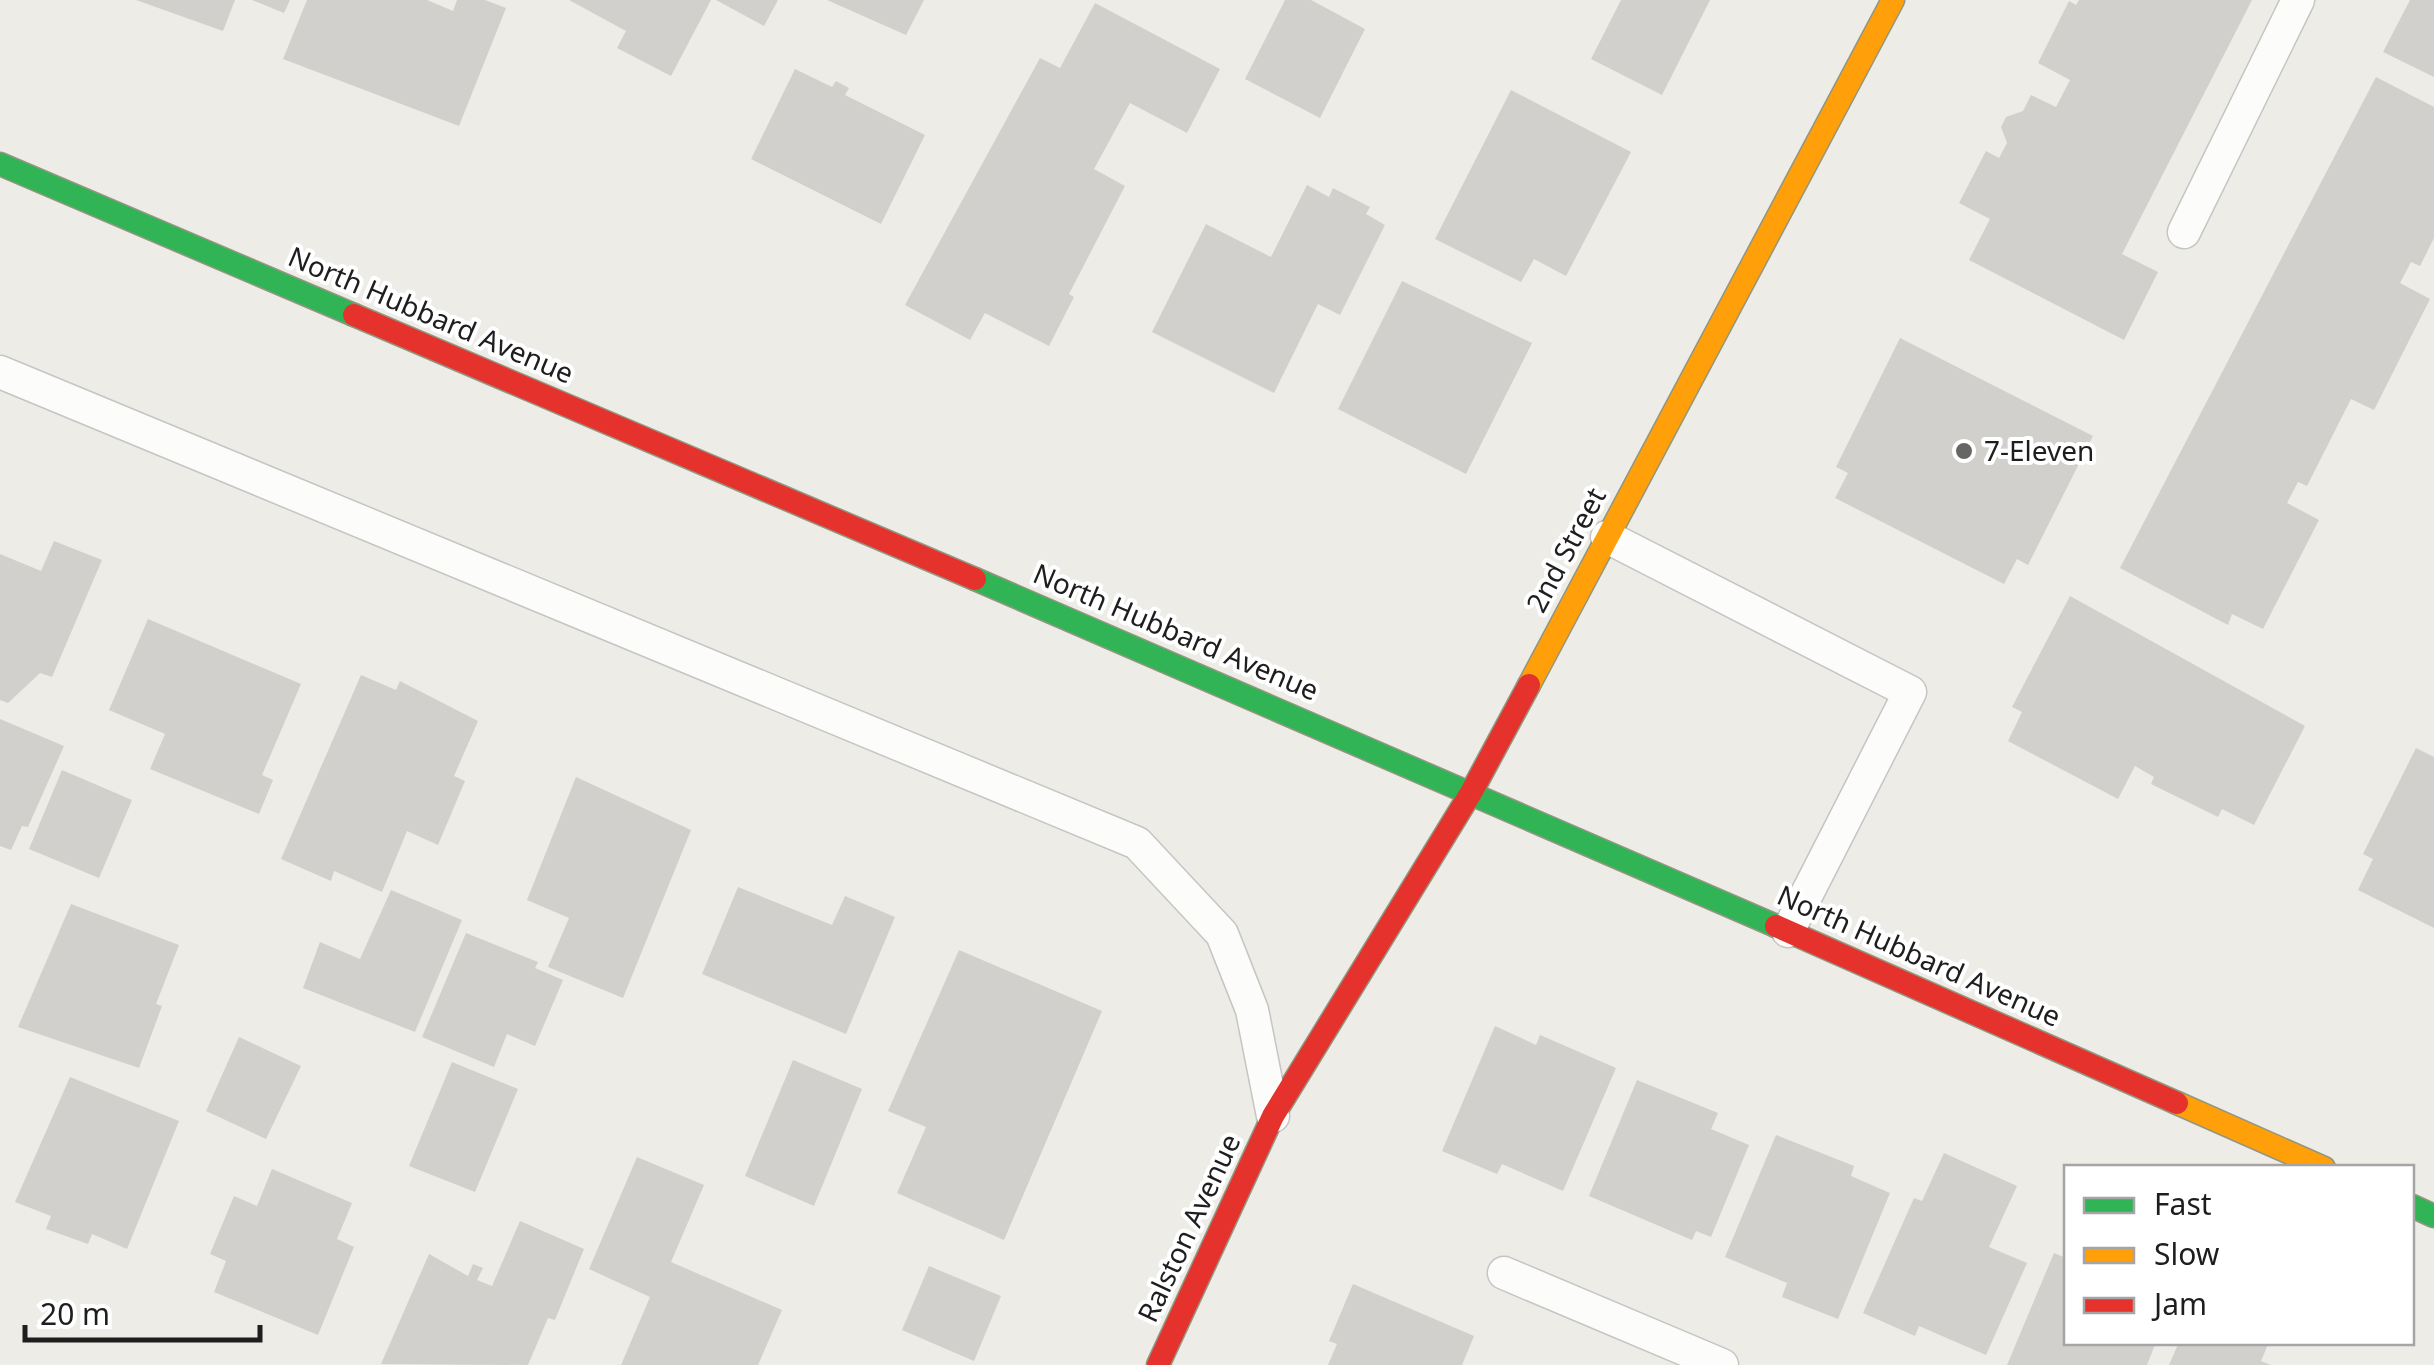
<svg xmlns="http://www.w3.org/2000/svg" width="2434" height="1365" font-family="'Noto Sans',sans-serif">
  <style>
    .building { fill: #d2d0cc }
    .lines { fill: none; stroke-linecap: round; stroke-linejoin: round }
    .lane-casing { stroke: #c5c5c3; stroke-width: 35 }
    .fast-casing { stroke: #929680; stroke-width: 25 }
    .slow-casing { stroke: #929680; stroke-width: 25 }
    .jam-casing { stroke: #929680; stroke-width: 25 }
    .lane { stroke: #fcfcfb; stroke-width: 32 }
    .fast { stroke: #30b455; stroke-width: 22 }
    .slow { stroke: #ff9f0a; stroke-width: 22 }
    .jam { stroke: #e5322d; stroke-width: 22 }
    .poi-dot { fill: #666664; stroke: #fff; stroke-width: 4 }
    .labels { text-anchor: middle; stroke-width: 8; stroke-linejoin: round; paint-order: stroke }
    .street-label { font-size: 28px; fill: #1e1e1e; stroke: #fff }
    .poi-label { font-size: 28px; fill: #1e1e1e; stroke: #fff; text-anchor: start }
  </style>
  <rect width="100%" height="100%" fill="#edece7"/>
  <g class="building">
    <path d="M 136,0 L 235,0 L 223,31 Z"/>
    <path d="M 252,0 L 290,0 L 284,13 Z"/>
    <path d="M 307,0 L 427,0 L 453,11 L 457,0 L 485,0 L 506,8 L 459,126 L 283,59 Z"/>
    <path d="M 569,0 L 711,0 L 671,76 L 617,48 L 626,31 Z"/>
    <path d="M 716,0 L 778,0 L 764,26 Z"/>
    <path d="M 827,0 L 924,0 L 906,35 Z"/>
    <path d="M 1285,0 L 1311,0 L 1365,29 L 1320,118 L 1245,79 Z"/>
    <path d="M 1621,0 L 1710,0 L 1662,95 L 1591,59 Z"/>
    <path d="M 2079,0 L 2252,0 L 2122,254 L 2158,272 L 2124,340 L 1969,260 L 1990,219 L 1959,203 L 1986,151 L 1999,158 L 2007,143 L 2001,127 L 2006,117 L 2023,111 L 2031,95 L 2056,107 L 2070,80 L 2038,63 L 2069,1 L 2076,5 Z"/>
    <path d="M 2410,0 L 2434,0 L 2434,77 L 2383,52 Z"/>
    <path d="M 1095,3 L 1220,69 L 1187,133 L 1130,103 L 1094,169 L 1125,186 L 1069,294 L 1074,297 L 1049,346 L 985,313 L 970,340 L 905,305 L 1040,58 L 1060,68 Z"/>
    <path d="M 795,69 L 832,87 L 836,81 L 849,88 L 845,95 L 925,135 L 881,224 L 751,159 Z"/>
    <path d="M 2376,77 L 2434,107 L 2434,238 L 2420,266 L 2411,262 L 2400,283 L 2430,299 L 2374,410 L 2351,399 L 2307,486 L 2298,482 L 2287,503 L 2319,520 L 2263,629 L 2232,614 L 2228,625 L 2120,568 Z"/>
    <path d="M 1511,90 L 1631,152 L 1566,276 L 1534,259 L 1521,282 L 1435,239 Z"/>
    <path d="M 1307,185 L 1329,197 L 1333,188 L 1370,207 L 1366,214 L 1385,225 L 1340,315 L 1318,304 L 1274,393 L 1152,332 L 1206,224 L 1271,257 Z"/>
    <path d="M 1402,281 L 1532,343 L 1466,474 L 1338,409 Z"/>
    <path d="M 1900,338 L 2093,436 L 2028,565 L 2017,559 L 2004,584 L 1835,498 L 1848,473 L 1836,467 Z"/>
    <path d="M 54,541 L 102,560 L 52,677 L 40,673 L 8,703 L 0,700 L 0,554 L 41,571 Z"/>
    <path d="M 2070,596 L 2305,726 L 2254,825 L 2222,809 L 2218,817 L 2151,784 L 2154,777 L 2135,766 L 2118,799 L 2008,741 L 2022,712 L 2012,707 Z"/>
    <path d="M 148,619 L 301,684 L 262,775 L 273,780 L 259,814 L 150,769 L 165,734 L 109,710 Z"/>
    <path d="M 361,675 L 396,690 L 400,681 L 478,721 L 454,776 L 465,781 L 438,845 L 407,831 L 382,892 L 334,871 L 331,881 L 281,859 Z"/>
    <path d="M 0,719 L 64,746 L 28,827 L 22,826 L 11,850 L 0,846 Z"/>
    <path d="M 2416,748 L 2434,757 L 2434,928 L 2358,890 L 2373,859 L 2363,854 Z"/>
    <path d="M 62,770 L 132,800 L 99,878 L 29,849 Z"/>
    <path d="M 576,777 L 691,830 L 623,998 L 548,967 L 569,918 L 527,900 Z"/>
    <path d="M 738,887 L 832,925 L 845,896 L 895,917 L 846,1034 L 702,974 Z"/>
    <path d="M 391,890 L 462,920 L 415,1032 L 303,988 L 320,942 L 360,959 Z"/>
    <path d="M 71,904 L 179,945 L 156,1004 L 162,1006 L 139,1068 L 18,1027 Z"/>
    <path d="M 466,933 L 538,962 L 535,968 L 563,980 L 535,1046 L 507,1034 L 494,1067 L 422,1037 Z"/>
    <path d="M 959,950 L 1102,1011 L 1004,1240 L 897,1193 L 926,1127 L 888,1111 Z"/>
    <path d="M 1495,1026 L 1536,1045 L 1540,1035 L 1616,1068 L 1563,1191 L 1502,1164 L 1497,1174 L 1442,1151 Z"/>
    <path d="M 239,1037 L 301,1066 L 266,1139 L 206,1111 Z"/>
    <path d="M 793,1060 L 862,1089 L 814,1206 L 745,1176 Z"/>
    <path d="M 452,1062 L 518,1089 L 475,1192 L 409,1166 Z"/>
    <path d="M 70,1077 L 179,1121 L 127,1249 L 92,1234 L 88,1244 L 46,1229 L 51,1216 L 15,1202 Z"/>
    <path d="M 1637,1080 L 1718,1113 L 1711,1129 L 1749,1145 L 1711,1237 L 1696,1231 L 1692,1240 L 1589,1196 Z"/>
    <path d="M 1776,1135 L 1854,1166 L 1851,1176 L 1890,1193 L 1838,1319 L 1782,1297 L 1787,1283 L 1725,1257 Z"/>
    <path d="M 1944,1153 L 2017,1186 L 1989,1247 L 2027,1263 L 1986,1355 L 1919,1326 L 1915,1336 L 1863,1313 L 1914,1198 L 1922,1201 Z"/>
    <path d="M 637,1157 L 704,1185 L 671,1262 L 782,1310 L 758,1365 L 621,1365 L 650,1297 L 589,1269 Z"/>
    <path d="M 272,1169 L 352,1203 L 337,1239 L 354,1247 L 318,1335 L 214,1292 L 226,1261 L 210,1254 L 234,1196 L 257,1206 Z"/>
    <path d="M 520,1221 L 584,1249 L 555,1320 L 548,1318 L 528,1365 L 381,1364 L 429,1254 L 468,1276 L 473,1264 L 483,1268 L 477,1280 L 492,1286 Z"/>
    <path d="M 2054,1253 L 2066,1258 L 2066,1342 L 2156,1342 L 2147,1365 L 2007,1365 Z"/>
    <path d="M 929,1266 L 1001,1296 L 974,1361 L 902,1330 Z"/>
    <path d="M 1353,1284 L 1474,1336 L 1462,1365 L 1328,1365 L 1337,1344 L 1329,1341 Z"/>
    <path d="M 2179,1342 L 2269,1342 L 2261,1361 L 2271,1365 L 2169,1365 Z"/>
  </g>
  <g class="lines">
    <g class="lane-casing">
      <g id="lane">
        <path d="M 2184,232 L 2298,0"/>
        <path d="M 0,372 L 1137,843 L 1222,934 L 1252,1010 L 1273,1116"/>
        <path d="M 1607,537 L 1910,692 L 1788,931"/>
        <path d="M 1504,1273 L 1722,1365"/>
      </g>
    </g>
    <g class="fast-casing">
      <g id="fast">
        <path d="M 0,164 L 354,315"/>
        <path d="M 975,579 L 1776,926"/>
        <path d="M 2412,1206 L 2434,1216"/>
      </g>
    </g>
    <g class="slow-casing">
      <g id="slow">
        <path d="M 1529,685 L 1893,0"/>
        <path d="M 2177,1103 L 2324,1168"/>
      </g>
    </g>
    <g class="jam-casing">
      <g id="jam">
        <path d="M 354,315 L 975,579"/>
        <path d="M 1776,926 L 2177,1103"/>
        <path d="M 1158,1365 L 1273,1116 L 1472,791 L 1529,685"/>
      </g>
    </g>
    <use href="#lane" class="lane"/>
    <use href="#fast" class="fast"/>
    <use href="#slow" class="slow"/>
    <use href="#jam" class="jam"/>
  </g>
  <circle class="poi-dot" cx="1964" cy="451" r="10"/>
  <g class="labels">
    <g class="street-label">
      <text transform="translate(431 315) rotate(23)" y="10">North Hubbard Avenue</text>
      <text transform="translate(1566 550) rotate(-62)" y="10">2nd Street</text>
      <text transform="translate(1176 632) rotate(23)" y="10">North Hubbard Avenue</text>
      <text transform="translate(1919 956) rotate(24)" y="10">North Hubbard Avenue</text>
      <text transform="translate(1189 1228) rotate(-65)" y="10">Ralston Avenue</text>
    </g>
    <g class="poi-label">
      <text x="1984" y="461">7-Eleven</text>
    </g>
  </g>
  <rect x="2064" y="1165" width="350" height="180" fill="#ffffff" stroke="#a5a5a5" stroke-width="2.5"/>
  <rect x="2084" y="1198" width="50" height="15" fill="#30b455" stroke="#a5a5a5" stroke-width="2.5"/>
  <text x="2154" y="1215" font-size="30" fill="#1e1e1e">Fast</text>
  <rect x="2084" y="1248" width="50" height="15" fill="#ff9f0a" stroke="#a5a5a5" stroke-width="2.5"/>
  <text x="2154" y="1265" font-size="30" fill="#1e1e1e">Slow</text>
  <rect x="2084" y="1298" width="50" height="15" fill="#e5322d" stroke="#a5a5a5" stroke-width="2.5"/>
  <text x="2154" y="1315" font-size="30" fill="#1e1e1e">Jam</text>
  <path d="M25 1325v15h235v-15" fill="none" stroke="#1e1e1e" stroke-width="5"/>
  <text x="40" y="1325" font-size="30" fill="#1e1e1e" stroke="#ffffff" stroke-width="8" paint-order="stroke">20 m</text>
</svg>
